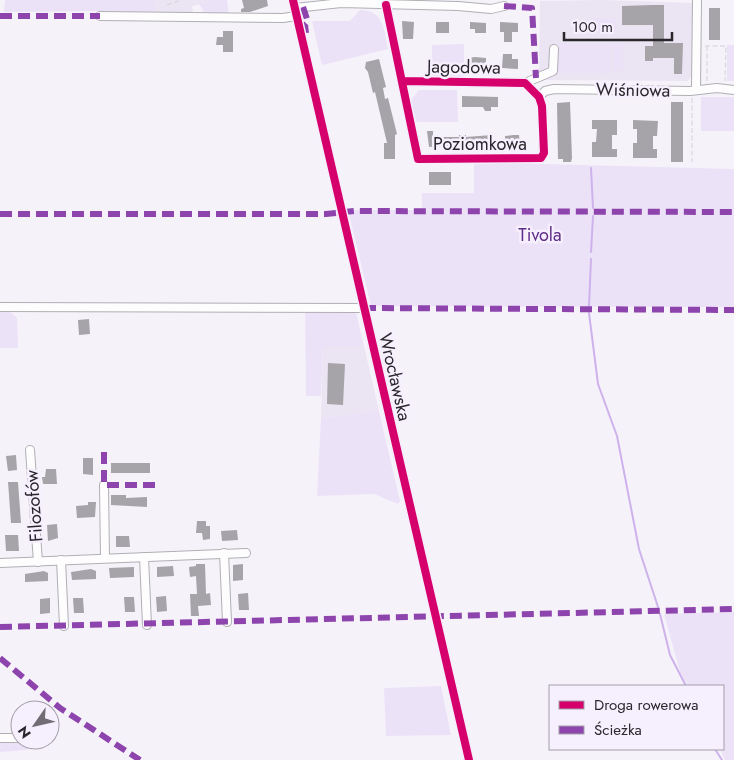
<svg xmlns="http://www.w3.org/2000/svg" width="734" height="760" font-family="Jost,sans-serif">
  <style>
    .built { fill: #ebe4f3 }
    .green { fill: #ece2f8 }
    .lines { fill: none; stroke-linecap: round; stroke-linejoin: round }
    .stream { stroke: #cdb2eb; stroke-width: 2 }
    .building { fill: #a6a3a9 }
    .minor-casing { stroke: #b1aeb4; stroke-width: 10 }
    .path { stroke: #d3d3d5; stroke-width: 1; stroke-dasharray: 5 2.5; stroke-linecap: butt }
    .minor { stroke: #fefdfe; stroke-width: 8 }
    .quiet { stroke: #8e44ad; stroke-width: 6; stroke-dasharray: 12 6; stroke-linecap: butt }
    .cycleway-casing { stroke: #f6effd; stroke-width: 11 }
    .cycleway { stroke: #d6006c; stroke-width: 8 }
    .labels { text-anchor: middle; stroke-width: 5; stroke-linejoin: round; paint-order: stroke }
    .street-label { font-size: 18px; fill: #29262c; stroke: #f6effd }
    .park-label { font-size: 18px; fill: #5e2d87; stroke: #f6effd }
  </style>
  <rect width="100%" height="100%" fill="#f6f2fa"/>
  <g class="built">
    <path d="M 155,0 L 210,0 L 210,2 L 192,6 L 193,13 L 157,13 Z"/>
    <path d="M 602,0 L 693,3 L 692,75 L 688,81 L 539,80 L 540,1 Z"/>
    <path d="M 323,346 L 364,346 L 379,411 L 321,418 Z"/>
  </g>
  <g class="green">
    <path d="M 5,0 L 155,0 L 157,13 L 97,11 L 4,12 Z"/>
    <path d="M 210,0 L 227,0 L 229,15 L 204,12 L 199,4 L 210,2 Z"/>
    <path d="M 360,10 C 384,10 384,30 388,49 L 322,65 L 312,21 L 350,21 Z"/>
    <rect x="591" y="18" width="25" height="14"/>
    <path d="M 558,43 L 610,44 L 610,73 L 558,73 Z"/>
    <path d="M 612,43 L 623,44 L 623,70 L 612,70 Z"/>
    <path d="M 464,44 L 464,79 L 432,79 L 432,45 Z"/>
    <rect x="727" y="45" width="7" height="36"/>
    <path d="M 419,90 L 457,90 L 458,122 L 416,122 L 411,100 Z"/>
    <rect x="701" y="97" width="33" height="34"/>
    <path d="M 474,162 L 734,169 L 734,307 L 371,306 L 348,210 L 422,210 L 422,193 L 474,193 Z"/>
    <path d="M 305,310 L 356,313 L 364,346 L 323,346 L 321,396 L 306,396 Z"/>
    <path d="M 0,312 L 10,312 L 17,318 L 18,348 L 0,348 Z"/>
    <path d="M 379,411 L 400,501 L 398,504 L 374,494 L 317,496 L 321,418 Z"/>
    <path d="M 734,612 L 734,760 L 725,760 L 720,749 L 723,749 L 723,686 L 688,686 L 680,672 L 664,614 Z"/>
    <path d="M 441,686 L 451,735 L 386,736 L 384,688 Z"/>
    <path d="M 0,736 L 48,743 L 26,750 L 0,752 Z"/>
  </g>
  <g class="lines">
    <g class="stream">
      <path d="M 591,168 L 593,208"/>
      <path d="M 591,252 L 593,216"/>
      <path d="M 589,306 L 591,259"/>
      <path d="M 589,313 L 598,384 L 617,436 L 639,549 L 658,607"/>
      <path d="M 660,614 L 670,655 L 686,686"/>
      <path d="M 715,749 L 722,760"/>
    </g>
  </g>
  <g class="building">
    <path d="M 242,0 L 267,0 L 268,6 L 250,12 L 241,12 L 241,9 L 244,8 Z"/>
    <path d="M 653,5 L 664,5 L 664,43 L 683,43 L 682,74 L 674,74 L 674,58 L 653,58 L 653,61 L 645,61 L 645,46 L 653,46 L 653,25 L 622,25 L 622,6 Z"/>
    <rect x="709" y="8" width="11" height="32"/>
    <path d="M 402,21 L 414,22 L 413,39 L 403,39 Z"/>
    <rect x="436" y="22" width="13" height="11"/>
    <path d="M 470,22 L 486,23 L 486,33 L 475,33 L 475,29 L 470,29 Z"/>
    <path d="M 500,22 L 518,23 L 518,32 L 512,32 L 512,42 L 504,42 L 504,32 L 500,32 Z"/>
    <path d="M 223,31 L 233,31 L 233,52 L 223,52 L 223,45 L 216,45 L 217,37 L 223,37 Z"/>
    <path d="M 503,54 L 512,54 L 512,59 L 518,59 L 518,69 L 502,68 Z"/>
    <path d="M 475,57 L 486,58 L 486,68 L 468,68 L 469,58 Z"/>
    <path d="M 379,59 L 386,87 L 383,88 L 385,99 L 388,98 L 397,134 L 395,135 L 395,159 L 384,159 L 384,143 L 387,143 L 375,92 L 373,93 L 368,72 L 365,68 L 366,62 Z"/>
    <path d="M 462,96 L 498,97 L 498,107 L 491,107 L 491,111 L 485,111 L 483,107 L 462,107 Z"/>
    <path d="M 570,102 L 572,158 L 571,162 L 563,162 L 563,159 L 558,159 L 557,103 Z"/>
    <rect x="671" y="102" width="12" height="60"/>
    <path d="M 592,120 L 617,120 L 617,135 L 612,135 L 612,149 L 617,149 L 617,157 L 592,157 L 592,142 L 596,142 L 597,129 L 592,129 Z"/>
    <path d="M 633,120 L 658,121 L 657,136 L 653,136 L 653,149 L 657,149 L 657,158 L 633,158 L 633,143 L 637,143 L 637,129 L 633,129 Z"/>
    <path d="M 427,131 L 433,131 L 433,135 L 438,135 L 438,137 L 459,137 L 459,135 L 466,135 L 466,137 L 492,135 L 492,147 L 459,147 L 459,145 L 429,147 Z"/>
    <path d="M 513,135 L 519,135 L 520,147 L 505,146 L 505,136 Z"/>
    <rect x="429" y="172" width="22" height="13"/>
    <path d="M 89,319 L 90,334 L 79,335 L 78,320 Z"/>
    <path d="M 328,363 L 345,364 L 343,405 L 327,404 Z"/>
    <path d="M 16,455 L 17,470 L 8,471 L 6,456 Z"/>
    <path d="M 83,458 L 93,458 L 93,475 L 83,474 Z"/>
    <rect x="111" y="463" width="39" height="10"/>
    <path d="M 46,469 L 56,469 L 57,484 L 43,484 L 42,477 L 45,477 Z"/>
    <path d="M 8,482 L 18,482 L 21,523 L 11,523 Z"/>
    <path d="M 111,495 L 126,495 L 126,498 L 147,497 L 147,507 L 111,505 Z"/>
    <path d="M 88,502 L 96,502 L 95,517 L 77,518 L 76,506 L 88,505 Z"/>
    <path d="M 197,521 L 206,521 L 206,526 L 210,526 L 210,539 L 203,540 L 202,533 L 196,533 Z"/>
    <path d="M 57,524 L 58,538 L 48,541 L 47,525 Z"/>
    <path d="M 237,530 L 238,540 L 222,541 L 221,531 Z"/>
    <path d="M 5,535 L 18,535 L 19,551 L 6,551 Z"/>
    <path d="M 116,536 L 129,536 L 130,547 L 116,547 Z"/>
    <path d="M 196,564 L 205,564 L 206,594 L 210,593 L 211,605 L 198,606 L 199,616 L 191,616 L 190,594 L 197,594 L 196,576 L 190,577 L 189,567 L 196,566 Z"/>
    <path d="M 243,564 L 243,580 L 233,581 L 233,565 Z"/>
    <path d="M 173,566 L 174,576 L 157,577 L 157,567 Z"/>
    <path d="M 134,567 L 134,577 L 110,578 L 109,568 Z"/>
    <path d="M 91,569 L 96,571 L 96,579 L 72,580 L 71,572 Z"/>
    <path d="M 44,571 L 48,573 L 48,581 L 25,582 L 25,574 Z"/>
    <path d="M 248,593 L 249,610 L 239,610 L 238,594 Z"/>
    <path d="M 166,596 L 167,611 L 157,612 L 156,597 Z"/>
    <path d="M 124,597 L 134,597 L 135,612 L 125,612 Z"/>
    <path d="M 50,598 L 50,613 L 40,614 L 40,599 Z"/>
    <path d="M 73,598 L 83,598 L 84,613 L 74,613 Z"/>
  </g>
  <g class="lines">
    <g class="minor-casing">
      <g id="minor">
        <path d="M 293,0 L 469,760"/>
        <path d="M 386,5 L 418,159 L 541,158 L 544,153 L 542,106 L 539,97 L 525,83"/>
        <path d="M 295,8 L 341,3 L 458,6 L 491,9 L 504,6"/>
        <path d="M 100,16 L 283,18 L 296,16"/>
        <path d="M 403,81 L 525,83 L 553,71 L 554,49"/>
        <path d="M 696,90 L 697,0"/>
        <path d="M 539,97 L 545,91 L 554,89 L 690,91 L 717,88 L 734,90"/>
        <path d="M 0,307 L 364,308"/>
        <path d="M 30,450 L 38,562"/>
        <path d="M 104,485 L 105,558"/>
        <path d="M 224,553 L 227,622"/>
        <path d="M 144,557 L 147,625"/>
        <path d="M 61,560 L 64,626"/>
        <path d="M 0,563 L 246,553"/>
        <path d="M 0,738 L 20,738"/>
      </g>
    </g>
    <g class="path">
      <path d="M 167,5 L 181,0"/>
      <path d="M 705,46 L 726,46 L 725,81"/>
      <path d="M 707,46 L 707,82"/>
      <path d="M 692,98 L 692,162"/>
    </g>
    <use href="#minor" class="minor"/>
    <g class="quiet">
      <path d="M 504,6 L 532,8 L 536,78"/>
      <path d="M 303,7 L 308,22 L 305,25 L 306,33"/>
      <path d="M 0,16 L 100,16"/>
      <path d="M 0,214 L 326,214 L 354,211 L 734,212"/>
      <path d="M 364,308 L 734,310"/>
      <path d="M 104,452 L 104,485 L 157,485"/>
      <path d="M 0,627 L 734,609"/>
      <path d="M 0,658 L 60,708 L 140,760"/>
    </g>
    <g class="cycleway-casing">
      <g id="cycleway">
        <path d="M 293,0 L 469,760"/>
        <path d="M 386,5 L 418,159 L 541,158 L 544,153 L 542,106 L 539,97 L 525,83 L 403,81"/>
      </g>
    </g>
    <use href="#cycleway" class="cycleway"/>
  </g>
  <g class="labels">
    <g class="street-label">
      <text transform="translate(464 67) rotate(1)" y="6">Jagodowa</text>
      <text transform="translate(633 90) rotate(1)" y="6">Wiśniowa</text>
      <text x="480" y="150">Poziomkowa</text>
      <text transform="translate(395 377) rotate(77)" y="6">Wrocławska</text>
      <text transform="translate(34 506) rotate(-94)" y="6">Filozofów</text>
    </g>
    <g class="park-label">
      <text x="540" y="241">Tivola</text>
    </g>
  </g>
  <rect x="549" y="685" width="175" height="65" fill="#f6effd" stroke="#a49fa9"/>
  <rect x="559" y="701" width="25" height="8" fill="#d6006c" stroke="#a49fa9"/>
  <text x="594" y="710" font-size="15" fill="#29262c">Droga rowerowa</text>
  <rect x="559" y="726" width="25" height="8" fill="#8e44ad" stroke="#a49fa9"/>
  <text x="594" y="735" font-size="15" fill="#29262c">Ścieżka</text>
  <g transform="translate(35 725) rotate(236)"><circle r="24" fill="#f6effd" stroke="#a49fa9"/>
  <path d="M0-4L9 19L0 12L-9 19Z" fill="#716d74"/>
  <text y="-8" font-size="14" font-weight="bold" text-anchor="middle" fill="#29262c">N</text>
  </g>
  <path d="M564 32v8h108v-8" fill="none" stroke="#29262c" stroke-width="2.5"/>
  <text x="572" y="32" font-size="15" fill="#29262c" stroke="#f6effd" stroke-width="4" paint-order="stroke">100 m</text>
</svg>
